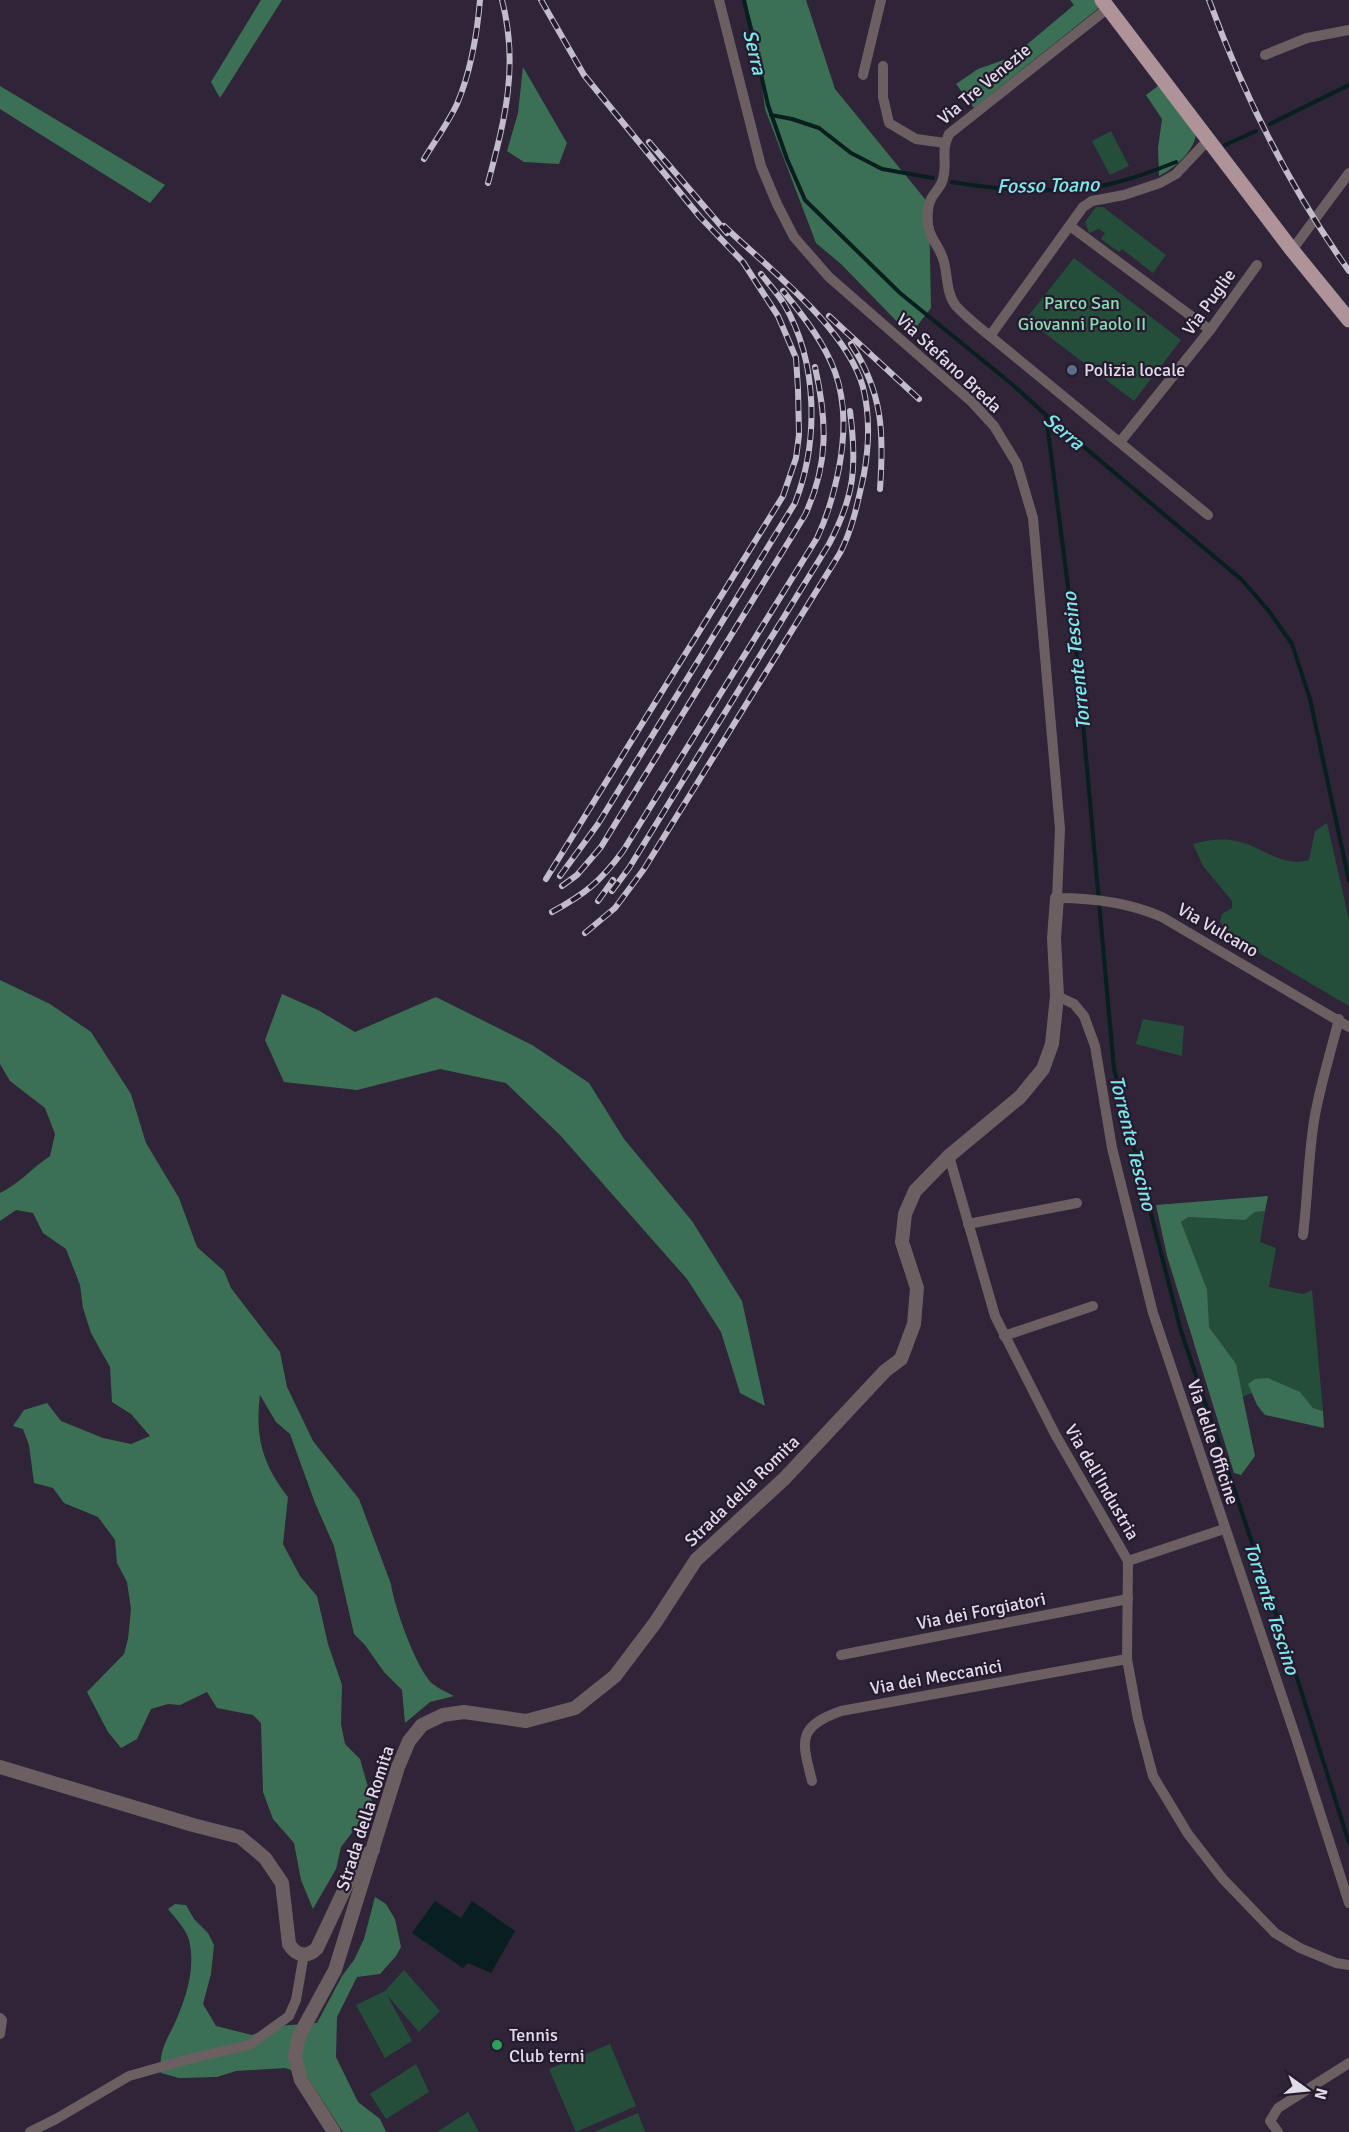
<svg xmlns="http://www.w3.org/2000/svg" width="1349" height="2132" font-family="Signika,sans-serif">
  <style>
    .green { fill: #254e3a }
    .forest { fill: #3c7055 }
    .water { fill: #081e1f }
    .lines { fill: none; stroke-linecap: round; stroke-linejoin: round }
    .stream { stroke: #081e1f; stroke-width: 4 }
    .minor { stroke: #6c5f62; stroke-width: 10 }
    .tertiary { stroke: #6c5f62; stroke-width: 14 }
    .primary { stroke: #ae9399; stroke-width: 15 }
    .rail-casing { stroke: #c3bcca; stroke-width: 6 }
    .rail { stroke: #251a2e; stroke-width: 4; stroke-dasharray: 11; stroke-linecap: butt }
    .service-dot { fill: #5c6f8a; stroke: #251a2e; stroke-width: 2 }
    .leisure-dot { fill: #2e9e5b; stroke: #251a2e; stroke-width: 2 }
    .labels { text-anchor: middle; stroke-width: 4.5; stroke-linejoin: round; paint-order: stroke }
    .street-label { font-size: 18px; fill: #e2dbe8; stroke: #251a2e }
    .park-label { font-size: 18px; fill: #8bdcb2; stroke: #251a2e }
    .poi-label { font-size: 18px; fill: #e2dbe8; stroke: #251a2e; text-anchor: start }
    .water-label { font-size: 20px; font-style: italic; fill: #7ceaed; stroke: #251a2e }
  </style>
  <rect width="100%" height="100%" fill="#2f2438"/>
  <g class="green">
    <path d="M 1111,131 L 1129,166 L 1110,175 L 1092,141 Z"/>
    <path d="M 1096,207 L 1103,207 L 1166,255 L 1153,273 L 1122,249 L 1119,252 L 1101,239 L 1105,233 L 1099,229 L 1089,233 L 1085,222 Z"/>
    <path d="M 1074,258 L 1181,340 L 1134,401 L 1026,319 Z"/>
    <path d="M 1327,823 L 1349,920 L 1349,1006 L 1230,936 L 1220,922 L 1222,914 L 1232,908 L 1232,901 L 1203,866 L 1193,844 C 1206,840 1222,838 1236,841 C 1262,846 1281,868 1309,860 L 1315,831 Z"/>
    <path d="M 1143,1019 L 1184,1026 L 1182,1056 L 1136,1044 Z"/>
    <path d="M 1265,1211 L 1260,1242 L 1276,1248 L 1269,1287 L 1303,1294 L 1312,1290 L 1323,1411 L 1313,1408 L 1300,1392 L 1248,1384 L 1252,1393 L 1242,1397 L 1235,1364 L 1209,1327 L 1181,1222 L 1188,1217 L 1245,1220 L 1255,1212 Z"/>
    <path d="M 404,1970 L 440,2011 L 419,2032 L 387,1995 L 412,2041 L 385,2058 L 356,2005 L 385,1991 Z"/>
    <path d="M 610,2044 L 636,2106 L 576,2132 L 549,2069 Z"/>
    <path d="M 416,2064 L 429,2092 L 386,2119 L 370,2094 Z"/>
    <path d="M 468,2112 L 479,2132 L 437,2132 Z"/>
    <path d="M 638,2113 L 645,2132 L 594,2132 Z"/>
  </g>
  <g class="forest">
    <path d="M 261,0 L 282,0 L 220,98 L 211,82 Z"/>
    <path d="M 745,0 L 806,0 L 835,89 L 929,204 L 931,308 L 910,335 L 841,264 L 816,243 L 765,109 L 756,38 Z"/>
    <path d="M 1070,0 L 1095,0 L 1100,7 L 974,108 L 956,84 L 978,69 L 1012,57 L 1074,5 Z"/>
    <path d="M 523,67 L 567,143 L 559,164 L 524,162 L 507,151 L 518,113 Z"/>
    <path d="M 0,86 L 165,185 L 150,203 L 0,109 Z"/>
    <path d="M 1158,86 L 1196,131 C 1197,149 1174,169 1159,176 L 1158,148 L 1162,119 L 1146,95 Z"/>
    <path d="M 0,980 L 50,1004 L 91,1032 L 131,1094 L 146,1143 L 179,1198 L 197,1247 L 224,1271 L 231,1288 L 280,1352 L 287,1387 L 313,1441 L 359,1499 L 391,1584 C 394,1606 417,1671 433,1684 C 439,1689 447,1692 454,1696 L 430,1702 L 405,1723 L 402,1690 L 384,1672 L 365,1645 L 354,1634 L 334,1546 L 315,1503 L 290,1434 L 276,1422 L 260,1395 C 255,1437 262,1463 288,1497 L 283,1544 L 300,1576 L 317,1596 L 328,1644 L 342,1685 L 341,1724 L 345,1744 L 360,1759 L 373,1805 L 341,1847 L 336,1869 L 313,1909 L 301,1880 L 294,1843 L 273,1819 L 263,1792 L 261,1723 L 253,1715 L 217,1708 L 207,1692 L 180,1705 L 168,1704 L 151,1709 L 137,1739 L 121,1748 L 108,1732 L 87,1692 L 124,1654 L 128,1639 L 131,1609 L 127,1582 L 117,1563 L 115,1540 L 98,1517 L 64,1503 L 53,1488 L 34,1483 L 29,1445 L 23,1429 L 13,1426 L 24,1410 L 47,1403 L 61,1421 L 103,1438 L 131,1444 L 150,1436 L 131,1414 L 112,1402 L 110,1367 L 91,1333 L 83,1308 L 80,1285 L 66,1249 L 43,1233 L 33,1213 L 16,1210 L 0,1221 L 0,1193 C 19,1184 32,1168 50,1156 L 55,1134 L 45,1108 L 10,1081 L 0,1064 Z"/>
    <path d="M 282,994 L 318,1010 L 355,1032 L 436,997 L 532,1045 L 589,1083 L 624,1139 L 692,1221 L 742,1301 L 765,1406 L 740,1393 L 721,1332 L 687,1279 L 560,1135 L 506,1083 L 440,1069 L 357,1090 L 284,1082 L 265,1040 Z"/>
    <path d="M 1268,1196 L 1265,1211 L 1255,1212 L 1245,1220 L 1188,1217 L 1181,1222 L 1207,1290 L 1209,1327 L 1236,1364 L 1255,1456 L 1241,1475 L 1234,1473 L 1167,1256 L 1156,1205 Z"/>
    <path d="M 1268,1378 L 1300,1392 L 1313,1408 L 1323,1411 L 1324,1428 L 1265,1415 L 1257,1405 L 1248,1384 L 1255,1379 Z"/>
    <path d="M 375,1897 L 386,1904 L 395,1919 L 401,1947 L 396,1956 L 380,1974 L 357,1977 L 337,2017 L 336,2057 L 358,2102 L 380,2119 L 386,2132 L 343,2132 L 306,2075 L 285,2068 L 236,2071 L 217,2077 L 179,2078 L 161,2073 C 159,2052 165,2043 174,2025 C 186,1999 196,1968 189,1940 C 186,1929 175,1918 168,1909 L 175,1904 L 186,1905 L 194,1919 L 208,1933 L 214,1945 L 211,1974 L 203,2004 L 216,2026 L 252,2035 L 278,2026 L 317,2023 L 342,1976 L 354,1960 L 364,1939 Z"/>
  </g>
  <path class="water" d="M 435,1901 L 461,1918 L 472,1901 L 515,1931 L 491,1973 L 468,1963 L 463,1968 L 412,1933 Z"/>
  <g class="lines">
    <g class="stream">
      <path d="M 744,0 L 768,105 L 787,159 L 805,200 L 900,293 L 1013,385 L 1046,415 L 1242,580 L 1268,610 L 1292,644 L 1310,699 L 1349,881"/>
      <path d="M 771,115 L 792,119 L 819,128 L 851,153 L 882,169 L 933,178"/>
      <path d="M 1270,124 L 1349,85"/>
      <path d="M 1225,145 L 1256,131"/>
      <path d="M 952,182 C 999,190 1069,195 1114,183 C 1135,178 1156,170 1176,162"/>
      <path d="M 1046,415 L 1077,657 L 1114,1069 L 1181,1331 L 1292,1662 L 1349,1843"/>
    </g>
    <g class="minor">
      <path d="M 719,0 L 761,166 L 777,204 L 794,237 L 829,277 L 972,402 L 994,426 L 1017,464 L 1033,518 L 1060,829 L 1057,898 C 1093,898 1130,903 1162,917 L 1349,1027"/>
      <path d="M 1265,55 L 1307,38 L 1349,30"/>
      <path d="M 883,66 L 883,97 L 889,123 L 916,139 L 945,143"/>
      <path d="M 863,75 L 881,0"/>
      <path d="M 1070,226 L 1210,330"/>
      <path d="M 1292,250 L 1349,173"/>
      <path d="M 990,336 C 979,327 966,317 956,306 C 946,293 948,277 944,262 C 939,242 925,238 928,211 C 929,194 940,191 943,179 C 948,161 940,153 949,134 L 1108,8"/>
      <path d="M 1120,442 L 1210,330 L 1257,265"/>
      <path d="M 1208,515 L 990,336 L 1083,207 L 1092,201 L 1124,195 L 1160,183 L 1176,174 L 1208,140"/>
      <path d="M 1057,996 L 1074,1004 L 1084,1016 L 1095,1046 L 1112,1148 L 1153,1313 L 1296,1738 L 1349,1903"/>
      <path d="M 949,1156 L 995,1316 L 1055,1434 L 1128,1561 L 1127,1659 L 1138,1719 L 1153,1776 L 1188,1834 L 1223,1879 L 1275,1933 L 1300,1948 L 1336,1963 L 1349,1965"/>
      <path d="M 968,1224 L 1077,1203"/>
      <path d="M 1303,1235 C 1308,1195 1308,1155 1315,1115 C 1321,1083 1331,1051 1339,1019"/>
      <path d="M 1004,1336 L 1093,1306"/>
      <path d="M 1128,1561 L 1224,1529"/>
      <path d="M 841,1655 L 1128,1599"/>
      <path d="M 812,1781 C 802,1741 796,1727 841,1711 L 1127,1659"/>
      <path d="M 0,2018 L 2,2020 L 0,2034"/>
      <path d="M 30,2132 L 56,2119 L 129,2076 L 189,2059 L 249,2045 L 289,2016 L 296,2000 L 304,1954"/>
      <path d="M 1278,2132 L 1270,2121 L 1278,2108 L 1349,2063"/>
    </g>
    <g class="tertiary">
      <path d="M 0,1767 L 193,1825 L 240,1837 L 265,1858 L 282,1883 L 289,1944 C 296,1956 308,1958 317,1948 L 357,1863 L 364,1856 L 373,1850"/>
      <path d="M 334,2132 L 301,2080 L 295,2057 L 299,2036 L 335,1970 L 398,1767 L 409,1741 L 422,1725 L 443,1715 L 464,1712 L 526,1721 L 575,1708 L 615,1676 L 655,1623 L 696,1560 L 785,1478 L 885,1371 L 901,1359 L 914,1324 L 917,1288 L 902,1242 L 905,1214 L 915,1191 L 949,1156 L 1020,1097 L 1043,1069 L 1052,1044 L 1057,996 L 1054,938 L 1057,898"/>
    </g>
    <path class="primary" d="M 1102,0 L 1292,250 L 1349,320"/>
    <g class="rail-casing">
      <g id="rail">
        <path d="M 541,0 L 584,75 L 700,217 L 743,262 L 778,316 L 796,358 L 798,389 L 799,435 L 796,458 L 783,496 L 546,879"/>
        <path d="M 1209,0 C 1244,96 1290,188 1349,271"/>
        <path d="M 649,142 L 727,233"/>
        <path d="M 424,159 C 435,141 448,123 457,104 C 471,71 477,35 480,0"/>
        <path d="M 488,183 C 505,119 519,66 502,0"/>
        <path d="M 829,316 L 919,399"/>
        <path d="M 851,344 C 883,393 884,433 880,489"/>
        <path d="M 560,876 L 598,824 L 795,503 C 819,442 818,362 784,304 C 778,294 769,284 761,274"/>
        <path d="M 562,886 L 577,875 L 601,847 L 805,515 C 829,464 827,420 815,367"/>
        <path d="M 612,891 L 629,868 L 829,544 C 855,495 857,466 850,411"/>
        <path d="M 598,901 L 613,880"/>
        <path d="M 552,912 C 585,894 600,882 623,851 L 817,538 C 828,515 834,493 839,468 C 854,388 832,351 783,291"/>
        <path d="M 585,933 L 615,908 L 644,869 L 840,553 C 853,528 858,501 864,474 C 869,446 870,415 863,387 C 846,327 769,269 724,226"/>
      </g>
    </g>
    <use href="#rail" class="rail"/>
  </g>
  <circle class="service-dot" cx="1072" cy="370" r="6"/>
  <circle class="leisure-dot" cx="497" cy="2045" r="6"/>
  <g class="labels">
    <g class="street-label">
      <text transform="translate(984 84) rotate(-40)" y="6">Via Tre Venezie</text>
      <text transform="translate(1209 302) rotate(-54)" y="6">Via Puglie</text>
      <text transform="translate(949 363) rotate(43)" y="6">Via Stefano Breda</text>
      <text transform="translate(1218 930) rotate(30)" y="6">Via Vulcano</text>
      <text transform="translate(1213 1442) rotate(72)" y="6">Via delle Officine</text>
      <text transform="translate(1102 1482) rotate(60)" y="6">Via dell'Industria</text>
      <text transform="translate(742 1491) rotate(-44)" y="6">Strada della Romita</text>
      <text transform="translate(981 1611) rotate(-11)" y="6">Via dei Forgiatori</text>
      <text transform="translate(936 1677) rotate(-10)" y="6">Via dei Meccanici</text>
      <text transform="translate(365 1818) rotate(-72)" y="6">Strada della Romita</text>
    </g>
    <g class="park-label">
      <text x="1082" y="309">Parco San<tspan x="1082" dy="21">Giovanni Paolo II</tspan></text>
    </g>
    <g class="poi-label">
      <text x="1084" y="376">Polizia locale</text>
      <text x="509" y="2041">Tennis<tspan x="509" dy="21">Club terni</tspan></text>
    </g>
    <g class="water-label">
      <text transform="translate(755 52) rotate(77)" y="7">Serra</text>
      <text transform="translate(1048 185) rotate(-1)" y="7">Fosso Toano</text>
      <text transform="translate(1064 431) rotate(40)" y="7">Serra</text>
      <text transform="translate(1076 661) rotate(-96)" y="7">Torrente Tescino</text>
      <text transform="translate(1133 1143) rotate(76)" y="7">Torrente Tescino</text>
      <text transform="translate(1272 1608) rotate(72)" y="7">Torrente Tescino</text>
    </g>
  </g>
  <g transform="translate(1307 2090) rotate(105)" stroke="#251a2e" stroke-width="4.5" paint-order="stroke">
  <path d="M0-4.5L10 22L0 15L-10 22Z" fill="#e2dbe8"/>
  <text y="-9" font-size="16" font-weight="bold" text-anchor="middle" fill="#e2dbe8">N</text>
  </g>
</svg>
